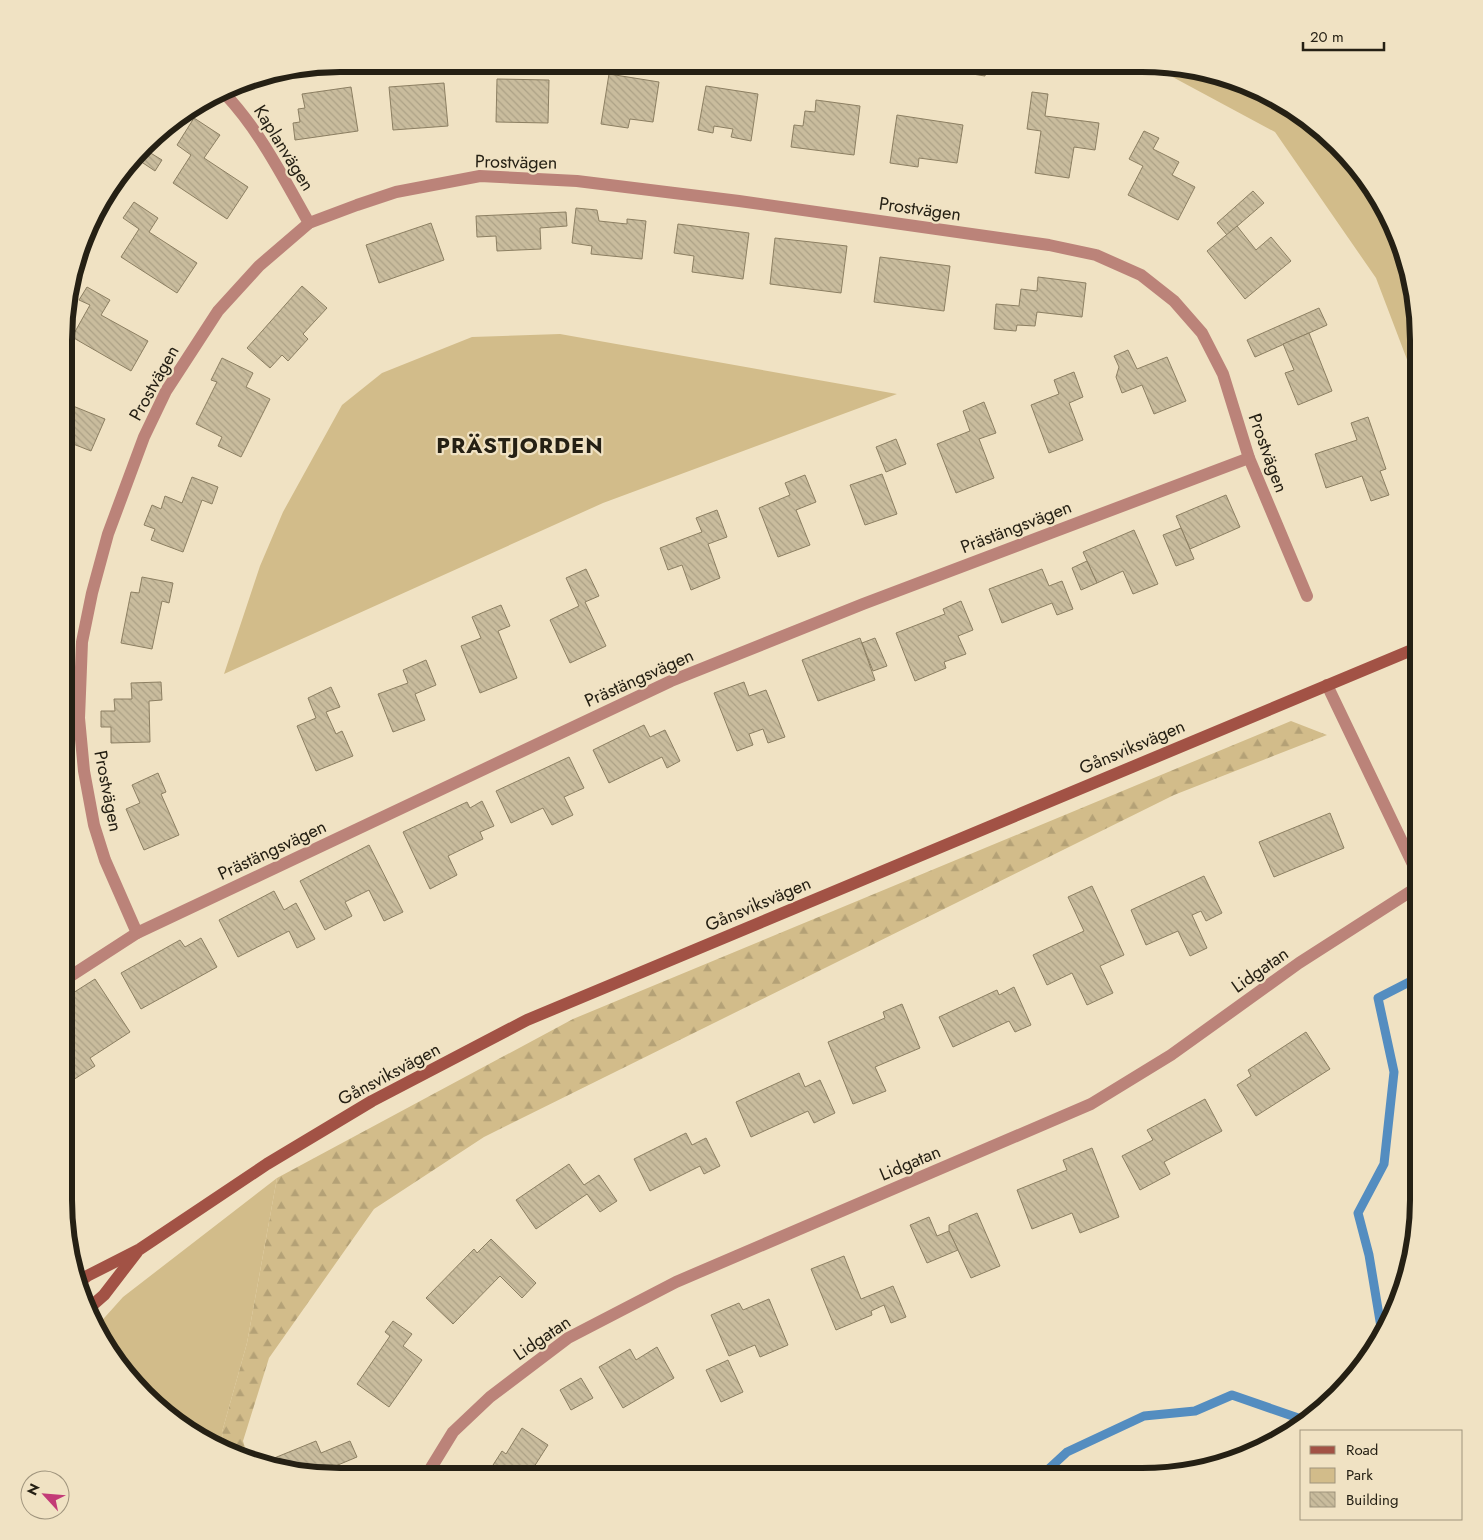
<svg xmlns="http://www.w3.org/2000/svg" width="1483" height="1540" font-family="Jost,sans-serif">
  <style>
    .forest { fill: url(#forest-firs) }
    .green { fill: #d2bc8a }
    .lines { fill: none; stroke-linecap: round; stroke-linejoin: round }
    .stream { stroke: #548dc0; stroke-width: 9 }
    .building { fill: url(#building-back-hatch); stroke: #8c7f62 }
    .minor { stroke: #bb8379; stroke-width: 12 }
    .secondary { stroke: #a25245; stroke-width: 12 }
    .labels { text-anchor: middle; stroke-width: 4.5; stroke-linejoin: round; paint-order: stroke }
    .street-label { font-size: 18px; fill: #252014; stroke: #f0e2c3 }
    .district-label { font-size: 22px; font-weight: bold; letter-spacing: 1px; fill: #252014; stroke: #f0e2c3 }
    .rim { fill: none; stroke: #252014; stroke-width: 6 }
  </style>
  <defs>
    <pattern id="forest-firs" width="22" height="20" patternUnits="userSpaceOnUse" patternTransform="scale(1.25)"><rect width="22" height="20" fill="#d2bc8a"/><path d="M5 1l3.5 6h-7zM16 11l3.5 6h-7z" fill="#b4a176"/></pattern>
    <pattern id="building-back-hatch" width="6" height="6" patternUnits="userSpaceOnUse" patternTransform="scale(1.25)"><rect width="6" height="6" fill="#c9bc9d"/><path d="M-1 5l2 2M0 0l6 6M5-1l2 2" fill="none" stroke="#aca186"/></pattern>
  </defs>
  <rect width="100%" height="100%" fill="#f0e2c3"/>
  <path class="forest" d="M 1291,721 L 1327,735 L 1174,795 L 484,1137 L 374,1209 L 269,1358 L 243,1441 L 248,1458 L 224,1449 L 222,1432 L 247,1343 L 277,1178 L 573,1019 Z"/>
  <g class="green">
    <path d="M 1149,66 L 1179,66 L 1281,101 L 1325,133 L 1373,186 L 1405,252 L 1419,322 L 1419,391 L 1376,278 L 1275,132 L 1154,67 Z"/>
    <path d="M 560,334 L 897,394 L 603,503 L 224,674 L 260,566 L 283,512 L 342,405 L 382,373 L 472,337 Z"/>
    <path d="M 277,1178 L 247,1343 L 222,1432 L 224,1449 L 202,1439 L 158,1407 L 110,1354 L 97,1326 L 123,1297 Z"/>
  </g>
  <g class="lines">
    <g class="stream">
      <path d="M 1378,1343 L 1382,1333 L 1369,1255 L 1358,1213 L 1384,1164 L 1394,1072 L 1378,998 L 1419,977"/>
      <path d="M 1041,1476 L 1067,1452 L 1144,1416 L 1195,1411 L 1232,1395 L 1307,1421"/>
    </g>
  </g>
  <g class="building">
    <path d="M 967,65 L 987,66 L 985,76 L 966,73 Z"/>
    <path d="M 609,74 L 659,82 L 653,122 L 630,119 L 628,128 L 601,124 Z"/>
    <path d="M 497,79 L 549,80 L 548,123 L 496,122 Z"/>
    <path d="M 444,83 L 448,126 L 393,130 L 389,87 Z"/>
    <path d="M 706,86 L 758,94 L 751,141 L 731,137 L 733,129 L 714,126 L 713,133 L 698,130 Z"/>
    <path d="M 351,87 L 358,131 L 295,140 L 293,123 L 300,122 L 298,109 L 305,108 L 302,94 Z"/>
    <path d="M 1032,92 L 1048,94 L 1045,116 L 1099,123 L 1095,150 L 1074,147 L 1069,178 L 1035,173 L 1041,131 L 1027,129 Z"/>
    <path d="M 816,100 L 860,106 L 854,155 L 791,147 L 794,125 L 803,126 L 805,111 L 815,112 Z"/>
    <path d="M 897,115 L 963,125 L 957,163 L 919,158 L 918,167 L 890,163 Z"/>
    <path d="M 194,118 L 220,135 L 204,158 L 248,187 L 227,219 L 173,183 L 191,155 L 177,145 Z"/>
    <path d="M 1144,131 L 1159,138 L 1153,149 L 1179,162 L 1172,175 L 1195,187 L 1178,220 L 1128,195 L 1143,166 L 1129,159 Z"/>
    <path d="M 144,149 L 162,160 L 155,171 L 137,159 Z"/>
    <path d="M 1253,191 L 1264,203 L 1227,235 L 1217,223 Z"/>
    <path d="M 134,202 L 158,218 L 149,232 L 197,263 L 177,293 L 121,257 L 139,229 L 123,218 Z"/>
    <path d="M 576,208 L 597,210 L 599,221 L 627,224 L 627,219 L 646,221 L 642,259 L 591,254 L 592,246 L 572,243 Z"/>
    <path d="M 566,212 L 567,226 L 540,228 L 541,249 L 497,251 L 496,236 L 477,237 L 476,216 Z"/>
    <path d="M 431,223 L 444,260 L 379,283 L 366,245 Z"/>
    <path d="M 678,224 L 749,233 L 743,279 L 692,272 L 694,256 L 674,253 Z"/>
    <path d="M 1237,226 L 1256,250 L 1271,237 L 1291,261 L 1245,299 L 1207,251 Z"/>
    <path d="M 775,238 L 847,246 L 841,293 L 770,284 Z"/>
    <path d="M 880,257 L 950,266 L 944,311 L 874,302 Z"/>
    <path d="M 1038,277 L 1086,283 L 1082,317 L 1037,312 L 1035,326 L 1017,325 L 1016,331 L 994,329 L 996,304 L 1019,306 L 1021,289 L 1037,291 Z"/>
    <path d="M 302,286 L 327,308 L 303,334 L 308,339 L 288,361 L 282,355 L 270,368 L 247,348 Z"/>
    <path d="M 87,287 L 110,300 L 101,315 L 148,341 L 131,371 L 72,337 L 90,305 L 79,300 Z"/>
    <path d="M 1319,308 L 1327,325 L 1255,357 L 1247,340 Z"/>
    <path d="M 1309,333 L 1332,391 L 1298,405 L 1285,373 L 1294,370 L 1283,344 Z"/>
    <path d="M 1128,350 L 1137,369 L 1167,357 L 1186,401 L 1154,414 L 1142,385 L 1122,393 L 1116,377 L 1119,367 L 1114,356 Z"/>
    <path d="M 222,358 L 253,373 L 246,387 L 270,399 L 241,457 L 218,446 L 222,437 L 196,424 L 217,382 L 211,380 Z"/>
    <path d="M 1074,372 L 1083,397 L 1069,403 L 1083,440 L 1049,453 L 1031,405 L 1059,394 L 1054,380 Z"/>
    <path d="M 984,402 L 996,433 L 979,439 L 994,478 L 956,493 L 937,444 L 970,431 L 963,411 Z"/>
    <path d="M 68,404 L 105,419 L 91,451 L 68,442 Z"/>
    <path d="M 1368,417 L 1386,469 L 1380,471 L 1389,495 L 1371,501 L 1362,476 L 1326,488 L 1315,454 L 1357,440 L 1351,423 Z"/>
    <path d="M 896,439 L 906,464 L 886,472 L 876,447 Z"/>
    <path d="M 882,474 L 897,514 L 865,525 L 850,485 Z"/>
    <path d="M 805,475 L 816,502 L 796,510 L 810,545 L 778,557 L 759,508 L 790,495 L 785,483 Z"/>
    <path d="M 192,477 L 218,487 L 212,504 L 202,500 L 183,552 L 151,540 L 155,529 L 144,525 L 152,505 L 161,509 L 165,496 L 182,503 Z"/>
    <path d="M 1226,495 L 1240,527 L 1190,549 L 1176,516 Z"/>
    <path d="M 717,510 L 727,537 L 708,544 L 720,578 L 691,590 L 682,565 L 668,570 L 660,548 L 702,532 L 696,518 Z"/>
    <path d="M 1181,528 L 1194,559 L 1176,566 L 1163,535 Z"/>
    <path d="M 1134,530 L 1158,584 L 1133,594 L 1123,571 L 1097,583 L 1083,552 Z"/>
    <path d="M 1087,561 L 1097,583 L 1081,590 L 1072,568 Z"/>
    <path d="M 586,569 L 599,596 L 585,602 L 606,646 L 570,663 L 550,620 L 579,606 L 566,578 Z"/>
    <path d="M 1042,569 L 1049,586 L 1062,581 L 1073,609 L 1057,615 L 1052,603 L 1002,623 L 989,589 Z"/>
    <path d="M 142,577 L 173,583 L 169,603 L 162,601 L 152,649 L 121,643 L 131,592 L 139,593 Z"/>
    <path d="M 961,601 L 973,630 L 958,636 L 966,654 L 944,662 L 946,668 L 915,681 L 896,633 L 945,614 L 943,609 Z"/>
    <path d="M 501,605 L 510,626 L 498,631 L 517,678 L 480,693 L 461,646 L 481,638 L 472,617 Z"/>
    <path d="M 860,638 L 875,680 L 818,701 L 802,660 Z"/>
    <path d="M 875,638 L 887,666 L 873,671 L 862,643 Z"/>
    <path d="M 426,660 L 436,685 L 415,694 L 425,720 L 393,732 L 378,694 L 408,683 L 403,670 Z"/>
    <path d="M 161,682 L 162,700 L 149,701 L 150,742 L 111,743 L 111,727 L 101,727 L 101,711 L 115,711 L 114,699 L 132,699 L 131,683 Z"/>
    <path d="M 744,682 L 749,696 L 766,690 L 785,737 L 768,743 L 763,729 L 749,734 L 753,745 L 737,751 L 714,693 Z"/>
    <path d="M 331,687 L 340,707 L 326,712 L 336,734 L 342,731 L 353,756 L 316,771 L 297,726 L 316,718 L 308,698 Z"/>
    <path d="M 644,725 L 650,737 L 665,730 L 680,761 L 667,768 L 662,757 L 609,783 L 593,750 Z"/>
    <path d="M 569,757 L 584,788 L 564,797 L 573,815 L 552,825 L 543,808 L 511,823 L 496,791 Z"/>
    <path d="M 158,773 L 166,792 L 161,794 L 179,835 L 144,850 L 126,809 L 140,803 L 132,785 Z"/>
    <path d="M 482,801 L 494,826 L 480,832 L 483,839 L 448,856 L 457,875 L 430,889 L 403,832 L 467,802 L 470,808 Z"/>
    <path d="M 1330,813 L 1344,848 L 1274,877 L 1259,842 Z"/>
    <path d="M 369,845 L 403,912 L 384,921 L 369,890 L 345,902 L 352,916 L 325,930 L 300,881 Z"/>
    <path d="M 1204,876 L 1222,913 L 1206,921 L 1201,911 L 1192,915 L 1207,948 L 1190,956 L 1178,931 L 1146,945 L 1131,910 Z"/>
    <path d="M 1092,886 L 1124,955 L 1100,966 L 1113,993 L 1087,1005 L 1072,973 L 1047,985 L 1033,955 L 1084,931 L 1068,897 Z"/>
    <path d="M 274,891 L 284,910 L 296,903 L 315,939 L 297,948 L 289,931 L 238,957 L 219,920 Z"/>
    <path d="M 201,938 L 217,967 L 141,1009 L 121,973 L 180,940 L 185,947 Z"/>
    <path d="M 95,979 L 130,1032 L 90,1058 L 95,1066 L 65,1085 L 65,998 Z"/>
    <path d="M 1014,987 L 1031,1025 L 1015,1032 L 1009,1021 L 953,1047 L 939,1017 L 997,990 L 999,995 Z"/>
    <path d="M 902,1004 L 920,1048 L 875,1067 L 886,1091 L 853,1104 L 828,1042 L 885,1018 L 883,1012 Z"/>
    <path d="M 1306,1032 L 1330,1069 L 1256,1116 L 1237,1085 L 1251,1076 L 1248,1070 Z"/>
    <path d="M 799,1073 L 805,1087 L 820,1080 L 835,1113 L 814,1123 L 808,1111 L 751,1137 L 736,1102 Z"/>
    <path d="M 1205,1099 L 1222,1131 L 1164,1162 L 1170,1174 L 1140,1190 L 1122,1156 L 1153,1140 L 1147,1130 Z"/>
    <path d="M 686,1133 L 692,1145 L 706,1138 L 720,1166 L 704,1174 L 700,1166 L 650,1191 L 634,1159 Z"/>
    <path d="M 1092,1148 L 1119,1217 L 1080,1233 L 1072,1213 L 1032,1229 L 1017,1190 L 1067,1170 L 1063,1160 Z"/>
    <path d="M 569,1164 L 584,1185 L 599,1175 L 617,1201 L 600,1212 L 587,1194 L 536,1229 L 516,1200 Z"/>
    <path d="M 977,1213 L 1000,1266 L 971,1278 L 949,1231 L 949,1225 Z"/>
    <path d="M 929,1217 L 937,1236 L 949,1231 L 958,1250 L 927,1263 L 910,1225 Z"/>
    <path d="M 491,1239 L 536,1283 L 522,1298 L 500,1276 L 453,1324 L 426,1298 L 474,1249 L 477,1253 Z"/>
    <path d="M 844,1256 L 861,1299 L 893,1286 L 906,1317 L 891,1323 L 884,1305 L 871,1311 L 872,1315 L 836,1330 L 811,1269 Z"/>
    <path d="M 769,1299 L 788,1345 L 760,1357 L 755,1345 L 729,1356 L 711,1315 L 739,1303 L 743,1310 Z"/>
    <path d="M 393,1321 L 412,1334 L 403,1346 L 422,1360 L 389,1407 L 357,1384 L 390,1336 L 385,1332 Z"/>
    <path d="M 657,1347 L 674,1378 L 623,1408 L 599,1367 L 630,1349 L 636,1360 Z"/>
    <path d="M 728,1360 L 743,1392 L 721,1402 L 706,1370 Z"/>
    <path d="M 581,1378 L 593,1398 L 571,1410 L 560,1390 Z"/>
    <path d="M 522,1428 L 548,1445 L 532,1470 L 536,1472 L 533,1476 L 486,1476 L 502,1451 L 506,1454 Z"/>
    <path d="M 316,1441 L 321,1453 L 350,1441 L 357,1457 L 326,1470 L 329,1476 L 268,1467 L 263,1464 L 262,1463 Z"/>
  </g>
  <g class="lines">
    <g class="minor">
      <path d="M 225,94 C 260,131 284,179 309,223"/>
      <path d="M 1327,685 L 1419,877"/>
      <path d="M 137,933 L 105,860 L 94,825 L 84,771 L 79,718 L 82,642 L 92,593 L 108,534 L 144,437 L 166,391 L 218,311 L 259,266 L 309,223 L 357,205 L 396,192 L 480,176 L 577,181 L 739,201 L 1049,245 L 1096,255 L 1141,275 L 1174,301 L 1202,333 L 1223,374 L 1249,458 L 1307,596"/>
      <path d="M 66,979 L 137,933 L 671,681 L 863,604 L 1249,458"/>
      <path d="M 426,1476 L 453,1432 L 490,1397 L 568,1338 L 676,1282 L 1091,1104 L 1171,1055 L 1299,963 L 1419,886"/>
    </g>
    <g class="secondary">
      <path d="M 77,1284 L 87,1276 L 140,1249 L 267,1164 L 372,1101 L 527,1020 L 1419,647"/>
      <path d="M 88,1309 L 104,1295 L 137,1252"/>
    </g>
  </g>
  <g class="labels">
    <g class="street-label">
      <text transform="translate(284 148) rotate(58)" y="6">Kaplanvägen</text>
      <text transform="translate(516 162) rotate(1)" y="6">Prostvägen</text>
      <text transform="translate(920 209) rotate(8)" y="6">Prostvägen</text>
      <text transform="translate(154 383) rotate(-61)" y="6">Prostvägen</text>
      <text transform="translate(1268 453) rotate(70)" y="6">Prostvägen</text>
      <text transform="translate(1016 527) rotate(-21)" y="6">Prästängsvägen</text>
      <text transform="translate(639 678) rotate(-24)" y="6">Prästängsvägen</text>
      <text transform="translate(1132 747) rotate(-23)" y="6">Gånsviksvägen</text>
      <text transform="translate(108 791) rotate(79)" y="6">Prostvägen</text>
      <text transform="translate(272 850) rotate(-25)" y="6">Prästängsvägen</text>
      <text transform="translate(758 904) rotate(-23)" y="6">Gånsviksvägen</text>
      <text transform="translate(1260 970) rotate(-35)" y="6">Lidgatan</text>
      <text transform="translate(389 1074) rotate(-28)" y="6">Gånsviksvägen</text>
      <text transform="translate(910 1163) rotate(-23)" y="6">Lidgatan</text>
      <text transform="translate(542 1338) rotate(-34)" y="6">Lidgatan</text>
    </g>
    <g class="district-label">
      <text x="520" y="453">PRÄSTJORDEN</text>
    </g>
  </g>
  <path d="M0 0H1483V1540H0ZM340 72H1142A268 268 0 0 1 1410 340V1200A268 268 0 0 1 1142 1468H340A268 268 0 0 1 72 1200V340A268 268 0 0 1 340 72Z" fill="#f0e2c3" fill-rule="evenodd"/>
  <path class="rim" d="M340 72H1142A268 268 0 0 1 1410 340V1200A268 268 0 0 1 1142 1468H340A268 268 0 0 1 72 1200V340A268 268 0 0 1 340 72Z"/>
  <rect x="1300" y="1430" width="162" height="90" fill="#f0e2c3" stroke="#9f947d"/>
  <rect x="1310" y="1446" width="25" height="8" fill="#a25245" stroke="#9f947d"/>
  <text x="1346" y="1455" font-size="15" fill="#252014">Road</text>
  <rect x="1310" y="1468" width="25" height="15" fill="#d2bc8a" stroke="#9f947d"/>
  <text x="1346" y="1480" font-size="15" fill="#252014">Park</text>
  <rect x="1310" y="1492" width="25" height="15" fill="url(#building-back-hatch)" stroke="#9f947d"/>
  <text x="1346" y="1505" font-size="15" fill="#252014">Building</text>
  <g transform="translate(45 1495) rotate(296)"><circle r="24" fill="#f0e2c3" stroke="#9f947d"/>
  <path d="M0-4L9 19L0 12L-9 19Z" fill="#c33b77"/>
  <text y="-8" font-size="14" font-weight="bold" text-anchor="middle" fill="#252014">N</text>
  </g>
  <path d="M1303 42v8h81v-8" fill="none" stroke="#252014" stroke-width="2.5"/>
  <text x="1310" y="42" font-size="15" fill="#252014" stroke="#f0e2c3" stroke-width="4" paint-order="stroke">20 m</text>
</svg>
